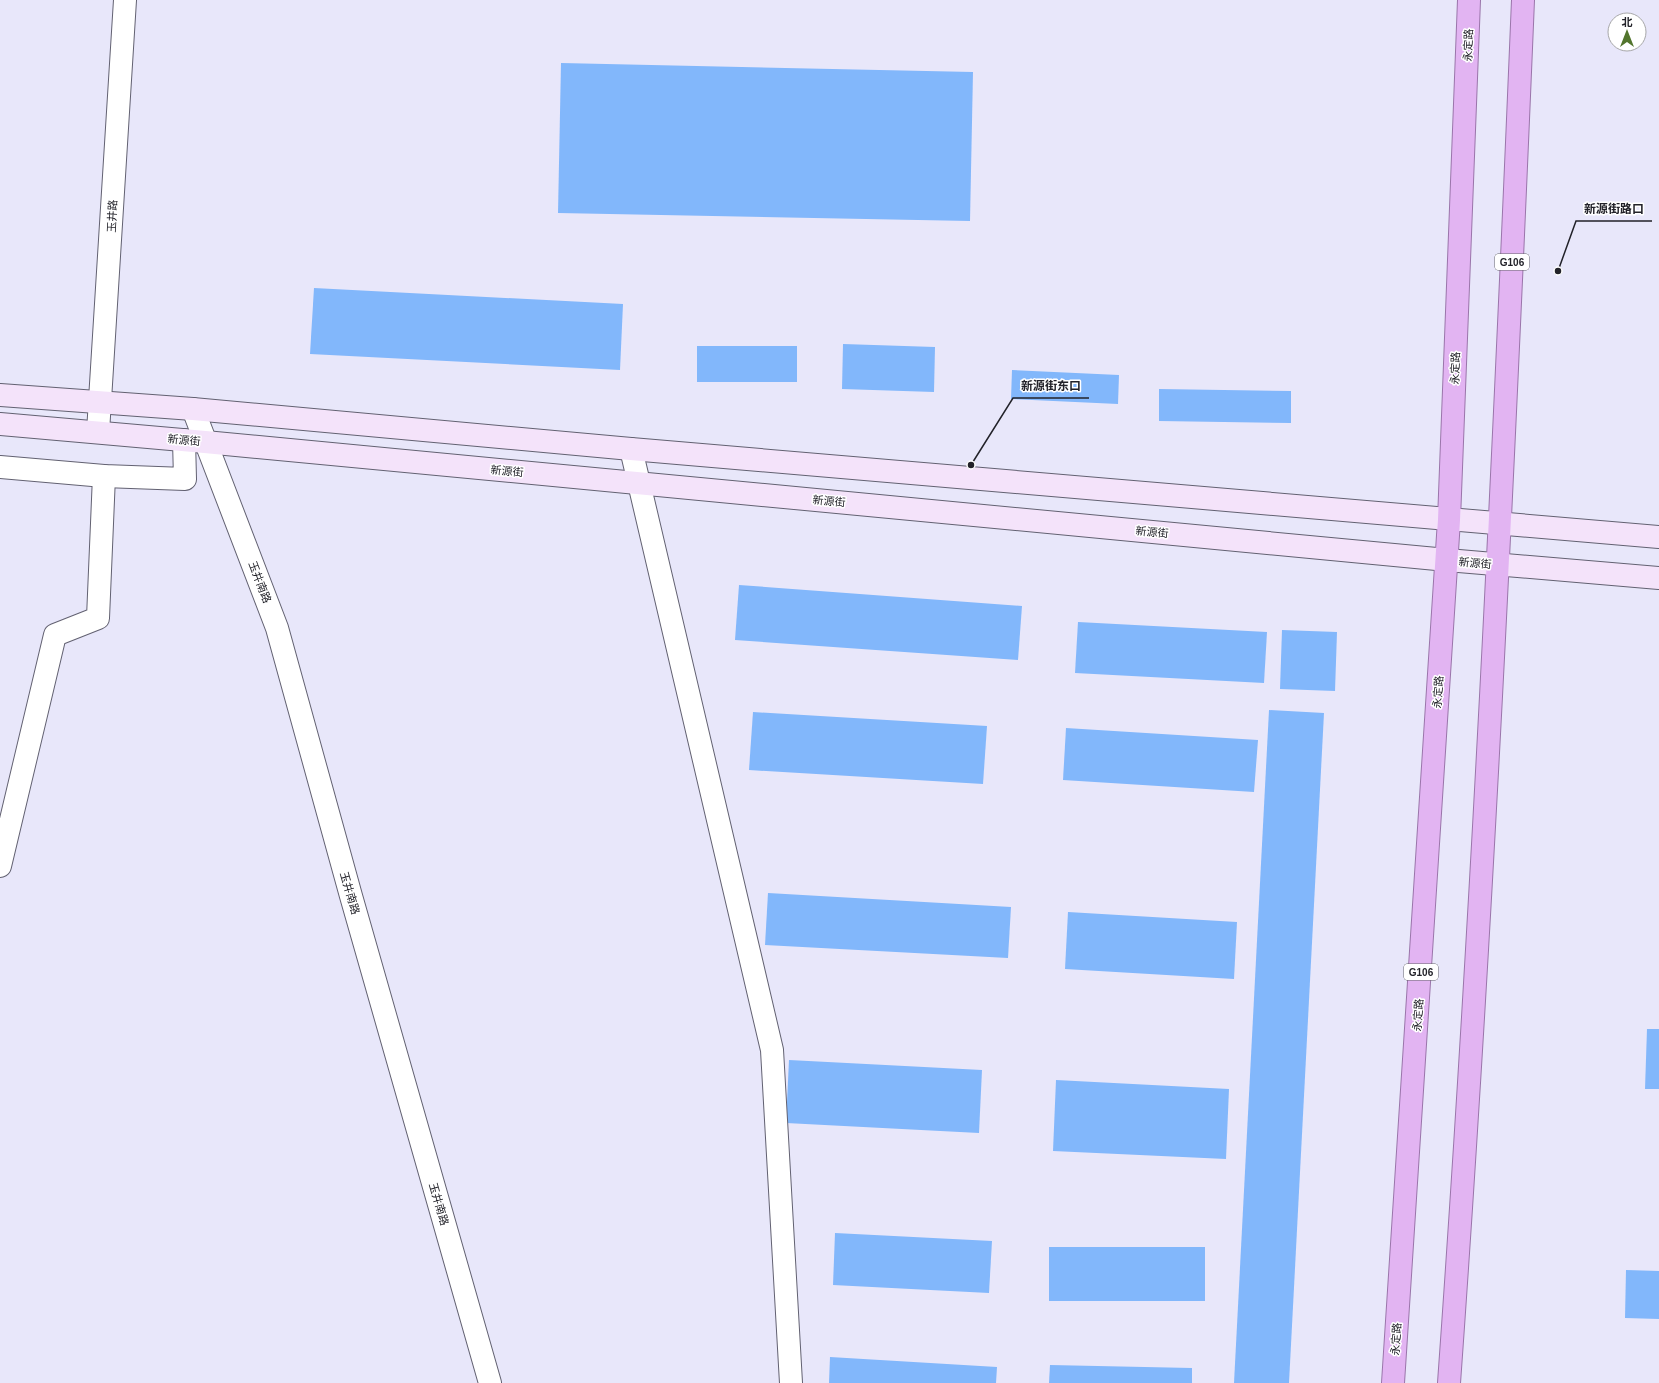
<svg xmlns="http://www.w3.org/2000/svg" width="1659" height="1383" font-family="Helvetica,'Noto Sans SC',sans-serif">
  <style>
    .building { fill: #82b7fb }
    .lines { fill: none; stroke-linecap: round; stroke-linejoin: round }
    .minor-casing { stroke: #626171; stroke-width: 24 }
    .tertiary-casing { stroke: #626171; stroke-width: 24 }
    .secondary-casing { stroke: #626171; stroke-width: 24 }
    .trunk-casing { stroke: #9a75aa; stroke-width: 24 }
    .minor { stroke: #fff; stroke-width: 22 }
    .tertiary { stroke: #fff; stroke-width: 22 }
    .secondary { stroke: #f4e3fa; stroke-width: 22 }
    .trunk { stroke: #e2b4f2; stroke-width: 22 }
    .labels { text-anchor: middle; stroke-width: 3; stroke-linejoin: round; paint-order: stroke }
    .shield { fill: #fff; stroke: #646469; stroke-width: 1 }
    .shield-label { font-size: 10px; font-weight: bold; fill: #222229 }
    .street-label { font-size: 11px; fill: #222229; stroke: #fff }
    .leader { fill: none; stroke: #222229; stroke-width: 1.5 }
    .callout-dot { fill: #222229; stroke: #fff; stroke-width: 1.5 }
    .callout-label { font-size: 12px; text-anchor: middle; font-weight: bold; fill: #222229; stroke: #fff; stroke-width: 3; stroke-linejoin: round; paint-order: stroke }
  </style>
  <rect width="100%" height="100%" fill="#e8e7fa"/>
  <g class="building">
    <path d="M 561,63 L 973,72 L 970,221 L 558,213 Z"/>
    <path d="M 314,288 L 623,304 L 620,370 L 310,354 Z"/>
    <path d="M 843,344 L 935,347 L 934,392 L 842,389 Z"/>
    <rect x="697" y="346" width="100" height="36"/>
    <path d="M 1012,370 L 1119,375 L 1118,404 L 1011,399 Z"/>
    <path d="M 1159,389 L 1291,391 L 1291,423 L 1159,421 Z"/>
    <path d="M 739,585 L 1022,606 L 1018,660 L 735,640 Z"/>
    <path d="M 1078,622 L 1267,632 L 1264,683 L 1075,673 Z"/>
    <path d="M 1282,630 L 1337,632 L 1335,691 L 1280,689 Z"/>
    <path d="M 1269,710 L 1324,713 L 1289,1383 L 1234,1383 Z"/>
    <path d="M 753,712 L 987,726 L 983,784 L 749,770 Z"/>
    <path d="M 1066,728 L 1258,740 L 1254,792 L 1063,780 Z"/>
    <path d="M 768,893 L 1011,907 L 1008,958 L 765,945 Z"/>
    <path d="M 1068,912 L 1237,922 L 1234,979 L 1065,969 Z"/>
    <path d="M 1647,1029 L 1659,1029 L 1659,1089 L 1645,1089 Z"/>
    <path d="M 789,1060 L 982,1070 L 979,1133 L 786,1123 Z"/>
    <path d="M 1056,1080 L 1229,1089 L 1226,1159 L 1053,1151 Z"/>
    <path d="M 835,1233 L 992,1241 L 989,1293 L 833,1285 Z"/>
    <rect x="1049" y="1247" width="156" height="54"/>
    <path d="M 1626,1270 L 1659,1271 L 1659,1319 L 1625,1318 Z"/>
    <path d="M 830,1357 L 997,1367 L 996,1383 L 829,1383 Z"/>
    <path d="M 1050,1365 L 1192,1368 L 1192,1383 L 1049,1383 Z"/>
  </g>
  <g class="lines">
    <g class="minor-casing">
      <g id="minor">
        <path d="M 631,449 L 772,1050 L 791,1383"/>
        <path d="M 0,467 L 104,476 L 185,479 L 184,440"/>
        <path d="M 0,866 L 55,635 L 98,618 L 104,476"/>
      </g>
    </g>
    <g class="tertiary-casing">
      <g id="tertiary">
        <path d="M 193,409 L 277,628 L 351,896 L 490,1383"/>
        <path d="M 98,432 L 125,0"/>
      </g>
    </g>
    <g class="secondary-casing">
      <g id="secondary">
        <path d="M 0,395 L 193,409 L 631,449 L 1659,537"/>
        <path d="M 0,424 L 205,442 L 1447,560 L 1659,578"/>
      </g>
    </g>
    <g class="trunk-casing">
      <g id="trunk">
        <path d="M 1393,1383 L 1449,520 L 1469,0"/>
        <path d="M 1449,1383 C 1482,922 1504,461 1523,0"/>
      </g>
    </g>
    <use href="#minor" class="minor"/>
    <use href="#tertiary" class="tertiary"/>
    <use href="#secondary" class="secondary"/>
    <use href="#trunk" class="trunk"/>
  </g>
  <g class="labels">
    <g class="shield">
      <rect x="1495" y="254" width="34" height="16" rx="3"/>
      <rect x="1404" y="964" width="34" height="16" rx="3"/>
    </g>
    <g class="shield-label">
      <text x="1512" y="266">G106</text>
      <text x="1421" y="976">G106</text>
    </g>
    <g class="street-label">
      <text transform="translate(1468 45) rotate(-88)" y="4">永定路</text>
      <text transform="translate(112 216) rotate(-87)" y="4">玉井路</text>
      <text transform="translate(1455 368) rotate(-88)" y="4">永定路</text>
      <text transform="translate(184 440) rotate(5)" y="4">新源街</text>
      <text transform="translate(507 471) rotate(5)" y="4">新源街</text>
      <text transform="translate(829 501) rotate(5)" y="4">新源街</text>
      <text transform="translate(1152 532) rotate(5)" y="4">新源街</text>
      <text transform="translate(1475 563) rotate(5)" y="4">新源街</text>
      <text transform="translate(260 582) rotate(69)" y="4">玉井南路</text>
      <text transform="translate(1438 692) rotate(-86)" y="4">永定路</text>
      <text transform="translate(350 893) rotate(74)" y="4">玉井南路</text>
      <text transform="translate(1418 1015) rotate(-86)" y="4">永定路</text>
      <text transform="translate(439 1204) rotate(74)" y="4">玉井南路</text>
      <text transform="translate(1396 1339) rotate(-86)" y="4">永定路</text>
    </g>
  </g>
  <path class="leader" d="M1558 271L1576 221H1652M971 465L1013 398H1089"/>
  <g class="callout-dot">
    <circle cx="1558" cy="271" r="4"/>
    <circle cx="971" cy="465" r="4"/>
  </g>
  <g class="callout-label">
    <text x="1614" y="213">新源街路口</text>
    <text x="1051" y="390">新源街东口</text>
  </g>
  <g transform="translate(1627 32)"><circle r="19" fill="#ffffff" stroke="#a7a7a9"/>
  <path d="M0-3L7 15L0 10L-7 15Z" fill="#52752d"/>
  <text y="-6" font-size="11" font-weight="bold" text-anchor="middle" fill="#222229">北</text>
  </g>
</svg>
